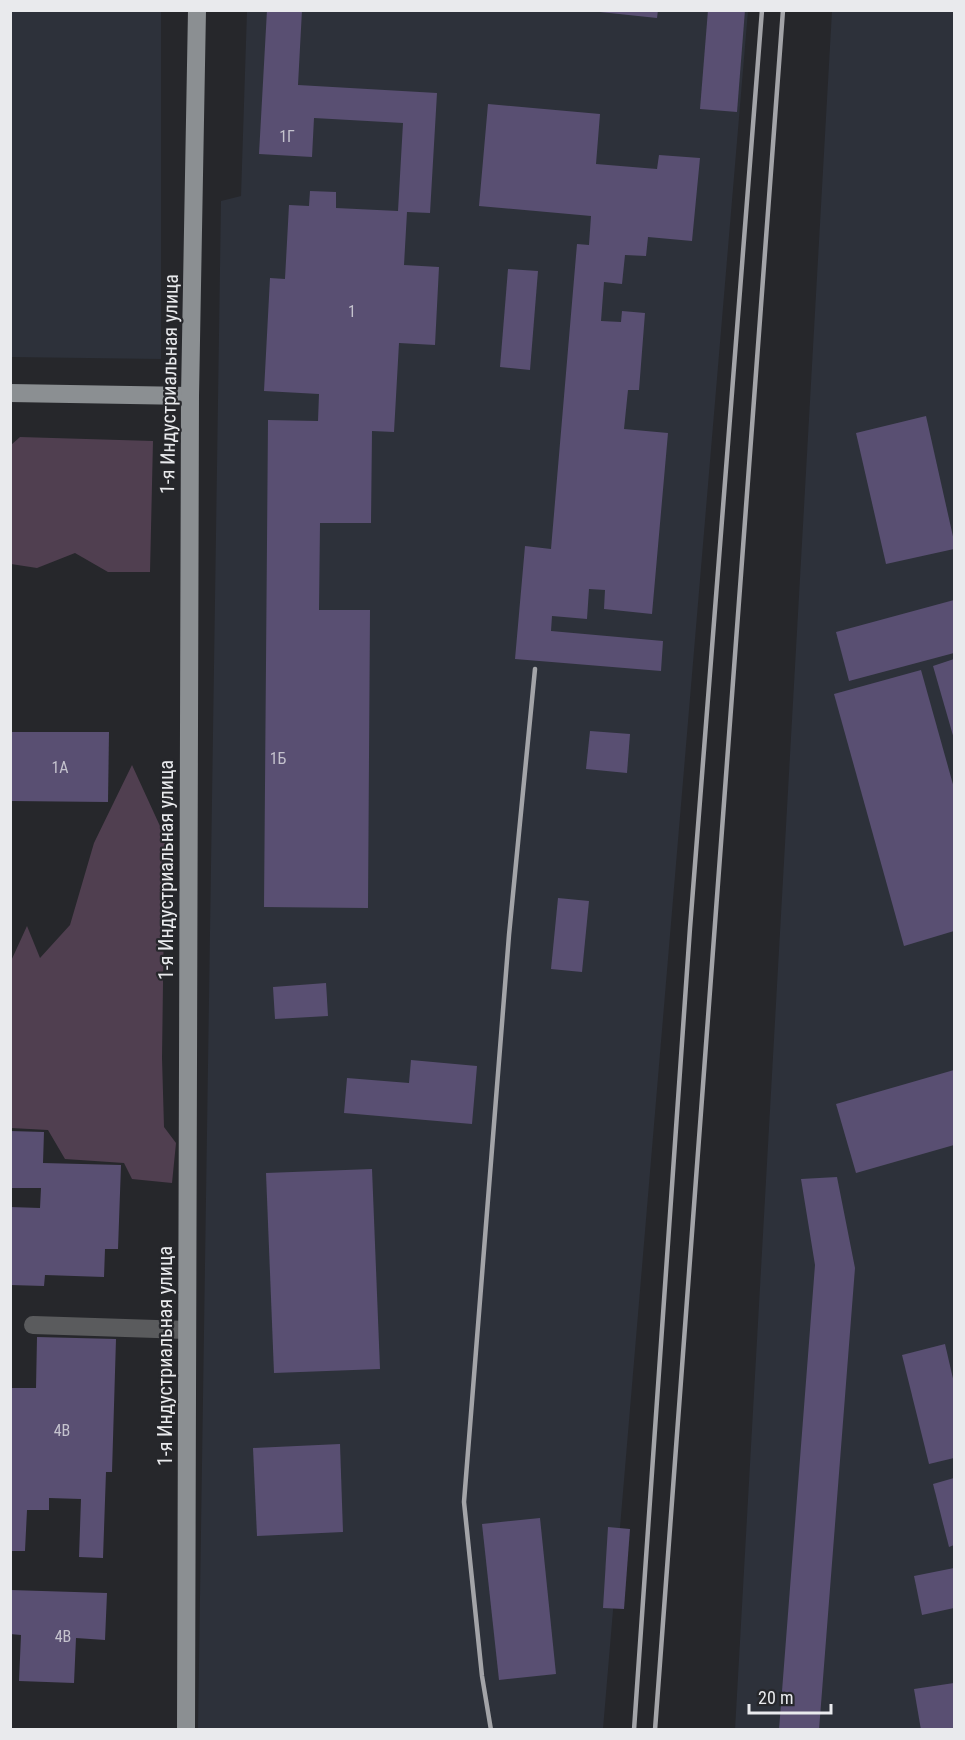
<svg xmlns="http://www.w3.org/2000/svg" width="965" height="1740" font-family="'Roboto Condensed',sans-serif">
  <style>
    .built { fill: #2d313a }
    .green { fill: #503f50 }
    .building { fill: #594f72 }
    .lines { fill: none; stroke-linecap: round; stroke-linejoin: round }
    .minor { stroke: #5a5b5d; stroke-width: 18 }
    .major { stroke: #8b8f92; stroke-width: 18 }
    .rail { stroke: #a3a4a8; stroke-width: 4.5 }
    .labels { text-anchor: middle; stroke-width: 4.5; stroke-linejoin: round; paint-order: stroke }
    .number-label { font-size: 16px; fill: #c5c3ce }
    .street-label { font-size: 20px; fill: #e9eaed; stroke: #26272b }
  </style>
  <rect width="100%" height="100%" fill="#26272b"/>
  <g class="built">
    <path d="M 11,10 L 161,11 L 161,359 L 11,357 Z"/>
    <path d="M 247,11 L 748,11 L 603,1729 L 198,1730 L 221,201 L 241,196 Z"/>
    <path d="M 832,11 L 954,11 L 954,1729 L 735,1730 Z"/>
  </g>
  <g class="green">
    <path d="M 20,437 L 153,441 L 150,572 L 108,572 L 75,553 L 37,568 L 11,564 L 11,445 Z"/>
    <path d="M 132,765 L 165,837 L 162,1058 L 164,1127 L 176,1143 L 172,1183 L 132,1179 L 124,1163 L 65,1159 L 48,1130 L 11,1128 L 11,961 L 27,926 L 40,958 L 70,925 L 94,843 Z"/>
  </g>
  <g class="building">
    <path d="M 267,10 L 302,10 L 298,85 L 437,93 L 430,213 L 407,212 L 404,265 L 439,267 L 435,345 L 399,343 L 394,432 L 372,431 L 371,523 L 320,523 L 319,610 L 370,610 L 368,908 L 264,907 L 268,420 L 318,421 L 319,394 L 264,391 L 270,278 L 285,279 L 289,205 L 309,206 L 310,191 L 336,192 L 336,208 L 398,211 L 403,123 L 314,118 L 312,157 L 259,154 Z"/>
    <path d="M 601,10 L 658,10 L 657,18 L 600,12 Z"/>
    <path d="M 708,10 L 745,10 L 737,112 L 700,109 Z"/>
    <path d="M 488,104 L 600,114 L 596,164 L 657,169 L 659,155 L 700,158 L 692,241 L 648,237 L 646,256 L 625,255 L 622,284 L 604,282 L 601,321 L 621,322 L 622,311 L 645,313 L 639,390 L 628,390 L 624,429 L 668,433 L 652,614 L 604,609 L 605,590 L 589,589 L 587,619 L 552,616 L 551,631 L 663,641 L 661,671 L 515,659 L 525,546 L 551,549 L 577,244 L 589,245 L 591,216 L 479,206 Z"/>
    <path d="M 508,269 L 538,271 L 530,370 L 500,367 Z"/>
    <path d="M 926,416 L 954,541 L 954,549 L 886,564 L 856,433 Z"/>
    <path d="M 954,600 L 954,653 L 849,681 L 836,632 Z"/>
    <path d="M 954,659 L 954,739 L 933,666 Z"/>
    <path d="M 921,670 L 954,788 L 954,931 L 904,946 L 834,694 Z"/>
    <path d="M 590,731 L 630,734 L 627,773 L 586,769 Z"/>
    <path d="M 10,732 L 109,732 L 108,802 L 10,801 Z"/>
    <path d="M 558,898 L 589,901 L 582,972 L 551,969 Z"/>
    <path d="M 326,983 L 328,1016 L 275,1019 L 273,987 Z"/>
    <path d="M 411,1060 L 477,1066 L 472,1124 L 344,1113 L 347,1078 L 409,1083 Z"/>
    <path d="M 954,1070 L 954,1145 L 856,1173 L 836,1104 Z"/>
    <path d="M 10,1131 L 44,1132 L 43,1163 L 121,1165 L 118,1249 L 105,1249 L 104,1277 L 45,1275 L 44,1286 L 10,1285 L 10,1207 L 40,1208 L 41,1188 L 10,1188 Z"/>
    <path d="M 372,1169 L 380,1369 L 274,1373 L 266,1173 Z"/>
    <path d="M 837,1177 L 855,1268 L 819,1730 L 779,1730 L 815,1265 L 801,1179 Z"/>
    <path d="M 37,1337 L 116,1339 L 112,1472 L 106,1472 L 103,1558 L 79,1557 L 81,1499 L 49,1498 L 49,1510 L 27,1510 L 25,1551 L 10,1551 L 10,1388 L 36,1388 Z"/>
    <path d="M 945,1344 L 954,1383 L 954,1458 L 929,1464 L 902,1355 Z"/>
    <path d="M 340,1444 L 343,1532 L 257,1536 L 253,1448 Z"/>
    <path d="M 954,1478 L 954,1545 L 949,1547 L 933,1484 Z"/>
    <path d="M 540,1518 L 556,1674 L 499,1680 L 482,1524 Z"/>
    <path d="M 608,1527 L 630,1529 L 624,1609 L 603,1608 Z"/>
    <path d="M 954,1568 L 954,1608 L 922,1615 L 914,1576 Z"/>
    <path d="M 10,1590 L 107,1593 L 105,1640 L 76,1638 L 74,1683 L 19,1681 L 21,1635 L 10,1634 Z"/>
    <path d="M 954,1683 L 954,1730 L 921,1730 L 914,1689 Z"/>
  </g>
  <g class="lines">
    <path class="minor" d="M 33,1325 L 187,1330"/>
    <g class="major">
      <path d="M 10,393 L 190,396"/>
      <path d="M 186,1730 L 190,396 L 197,10"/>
    </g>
    <g class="rail">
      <path d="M 491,1730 L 482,1676 L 464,1502 L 509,935 L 535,669"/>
      <path d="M 634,1730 L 690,928 L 762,10"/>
      <path d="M 655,1730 L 783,10"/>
    </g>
  </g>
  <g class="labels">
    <g class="number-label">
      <text x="287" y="142">1Г</text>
      <text x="352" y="317">1</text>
      <text x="278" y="764">1Б</text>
      <text x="60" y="773">1А</text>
      <text x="62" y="1436">4В</text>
      <text x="63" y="1642">4В</text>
    </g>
    <g class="street-label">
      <text transform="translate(169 384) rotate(-89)" y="7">1-я Индустриальная улица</text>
      <text transform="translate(166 870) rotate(-90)" y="7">1-я Индустриальная улица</text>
      <text transform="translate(165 1356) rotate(-90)" y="7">1-я Индустриальная улица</text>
    </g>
  </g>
  <rect width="965" height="1740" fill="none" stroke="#e9eaed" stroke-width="24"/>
  <path d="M749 1704v9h82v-9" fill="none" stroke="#e9eaed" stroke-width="3"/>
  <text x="758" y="1704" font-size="18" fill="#e9eaed" stroke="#26272b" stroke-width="4.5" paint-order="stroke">20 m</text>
</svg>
